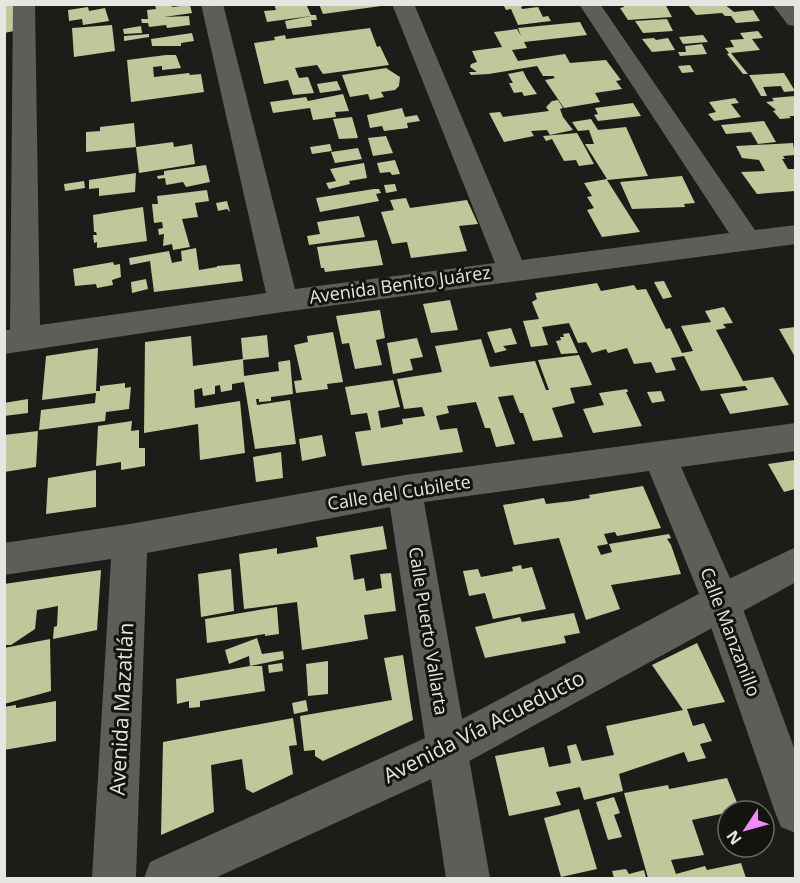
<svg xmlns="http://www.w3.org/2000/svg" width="800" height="883" font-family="'Open Sans',sans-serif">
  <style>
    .building { fill: #bfc89a }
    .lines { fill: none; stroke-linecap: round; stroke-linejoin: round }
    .street { fill: #5d5e59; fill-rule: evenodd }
    .secondary { fill: #5d5e59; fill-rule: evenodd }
    .labels { text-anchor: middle; stroke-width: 6; stroke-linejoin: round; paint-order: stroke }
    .street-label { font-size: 18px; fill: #e5e5e2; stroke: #13130f }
    .near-street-label { font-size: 21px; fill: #e5e5e2; stroke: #13130f }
  </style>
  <rect width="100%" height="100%" fill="#1c1d18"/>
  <g class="building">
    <path d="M 4,4 L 14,4 L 14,31 L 4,33 Z"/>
    <path d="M 155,4 L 171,4 L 172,7 L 190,5 L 192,13 L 164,17 L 189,16 L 190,25 L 167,28 L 166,25 L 149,27 L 148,23 L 142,23 L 141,19 L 148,19 L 147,10 L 156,9 Z"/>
    <path d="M 274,4 L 306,4 L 311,15 L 316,15 L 317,20 L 311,20 L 312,26 L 287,29 L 285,21 L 311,16 L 267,22 L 264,11 L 276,10 Z"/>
    <path d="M 319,4 L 380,4 L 381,6 L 323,14 Z"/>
    <path d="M 503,4 L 528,4 L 521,7 L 522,9 L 538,7 L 543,17 L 548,16 L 551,21 L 518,25 L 511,9 L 506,10 Z"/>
    <path d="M 622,4 L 665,4 L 672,17 L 628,20 L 620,8 L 624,7 Z"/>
    <path d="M 687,4 L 724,4 L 734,12 L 753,10 L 760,21 L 736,23 L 731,16 L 725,16 L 722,13 L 696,15 Z"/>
    <path d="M 88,7 L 89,11 L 105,8 L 109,21 L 83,25 L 82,19 L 69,21 L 68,10 Z"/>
    <path d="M 667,19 L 673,31 L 643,33 L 635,21 Z"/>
    <path d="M 580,22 L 587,35 L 524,42 L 527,48 L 512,50 L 518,61 L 565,54 L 570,63 L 606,60 L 621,80 L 616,81 L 622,89 L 595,93 L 600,102 L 564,108 L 545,80 L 555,78 L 553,76 L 543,76 L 537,66 L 489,74 L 471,75 L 469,72 L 477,72 L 470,67 L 471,64 L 477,62 L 472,51 L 502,47 L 494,32 L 517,29 L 521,36 L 518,28 Z"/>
    <path d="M 112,25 L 115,51 L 74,57 L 72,28 Z"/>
    <path d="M 141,26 L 142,33 L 124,34 L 123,29 Z"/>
    <path d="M 370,28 L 377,47 L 380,46 L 389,65 L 323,74 L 317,65 L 295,68 L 299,78 L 308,77 L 314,93 L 293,95 L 288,80 L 264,84 L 254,43 L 275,40 L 274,37 L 285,35 L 286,39 Z"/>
    <path d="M 758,31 L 763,38 L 752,39 L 760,50 L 731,53 L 748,74 L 743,74 L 727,54 L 729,53 L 725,48 L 734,47 L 730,40 L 744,39 L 740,33 Z"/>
    <path d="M 192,33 L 194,41 L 181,43 L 181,46 L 152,46 L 151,39 Z"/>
    <path d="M 149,34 L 149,37 L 124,41 L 124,36 Z"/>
    <path d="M 703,35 L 708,42 L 683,44 L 679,37 Z"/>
    <path d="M 654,38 L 656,40 L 668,38 L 675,50 L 652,52 L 642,39 Z"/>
    <path d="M 702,44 L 707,54 L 680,56 L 678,52 L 686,52 L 685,46 Z"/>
    <path d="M 166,55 L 176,55 L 181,68 L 162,70 L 162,66 L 153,67 L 154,77 L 189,73 L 190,75 L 201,74 L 204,92 L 131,102 L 127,60 Z"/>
    <path d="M 690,65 L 694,72 L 682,73 L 678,66 Z"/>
    <path d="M 386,68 L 400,77 L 399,86 L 395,90 L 381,92 L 384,97 L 370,100 L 368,94 L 350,97 L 342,75 Z"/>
    <path d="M 523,71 L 527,79 L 537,94 L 524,96 L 522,92 L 514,93 L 509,83 L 513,83 L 508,74 Z"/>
    <path d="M 784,73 L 795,91 L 784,92 L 781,86 L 763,87 L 767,96 L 761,96 L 749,75 Z"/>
    <path d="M 337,81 L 341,90 L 320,93 L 317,84 Z"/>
    <path d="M 343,94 L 349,111 L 335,112 L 336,117 L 313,120 L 310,108 L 273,113 L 270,102 L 306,97 L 308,101 Z"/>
    <path d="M 795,96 L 795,116 L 789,116 L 791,118 L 780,119 L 773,111 L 776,110 L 766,102 L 774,101 L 772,98 Z"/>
    <path d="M 735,98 L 739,103 L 731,104 L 741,117 L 714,121 L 708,114 L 716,112 L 709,102 Z"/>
    <path d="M 558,100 L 563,108 L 560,109 L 563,117 L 573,130 L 550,135 L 547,130 L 531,131 L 534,136 L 504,142 L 489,113 L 500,112 L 503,117 L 549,111 L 546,107 L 552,101 Z"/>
    <path d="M 633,103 L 641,116 L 598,121 L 594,115 L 598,114 L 595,108 Z"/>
    <path d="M 402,108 L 405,117 L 417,115 L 420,121 L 407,123 L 408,128 L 384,131 L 382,126 L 370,128 L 367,115 Z"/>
    <path d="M 352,117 L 358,138 L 339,139 L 333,119 Z"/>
    <path d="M 591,119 L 598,130 L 626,127 L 648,176 L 607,180 L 640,232 L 602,237 L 587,210 L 594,208 L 587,197 L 592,196 L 584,183 L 607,179 L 585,144 L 594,144 L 589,130 L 578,131 L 572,122 Z"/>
    <path d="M 764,121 L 776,142 L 758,144 L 751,132 L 726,134 L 721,125 Z"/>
    <path d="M 134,123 L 136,147 L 86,152 L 86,132 L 100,131 L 100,127 Z"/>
    <path d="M 577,133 L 586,149 L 594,164 L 579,166 L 576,160 L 564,161 L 552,139 L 546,141 L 543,136 Z"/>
    <path d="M 386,136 L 393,153 L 373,156 L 368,138 Z"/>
    <path d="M 173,142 L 174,147 L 192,144 L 195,164 L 139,173 L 136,147 Z"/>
    <path d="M 793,143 L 795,155 L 783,156 L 785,159 L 782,159 L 788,169 L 795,169 L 795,191 L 757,194 L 741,172 L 765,171 L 759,160 L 742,158 L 736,146 Z"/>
    <path d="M 330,144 L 332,151 L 312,154 L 310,147 Z"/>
    <path d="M 358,148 L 362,159 L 335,163 L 331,152 Z"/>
    <path d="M 395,160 L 400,174 L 392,175 L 390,172 L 380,173 L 377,163 Z"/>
    <path d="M 364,163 L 367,178 L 349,181 L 350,184 L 329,189 L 326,183 L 336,181 L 330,169 Z"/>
    <path d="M 206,165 L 210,182 L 186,187 L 183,182 L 166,185 L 165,178 L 158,179 L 157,176 L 164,175 L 164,171 Z"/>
    <path d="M 136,173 L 135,192 L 99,196 L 99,188 L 89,189 L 89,180 Z"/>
    <path d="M 682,176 L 695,203 L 684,204 L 685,207 L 632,209 L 620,182 Z"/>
    <path d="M 84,181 L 85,188 L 65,191 L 64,184 Z"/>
    <path d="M 395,184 L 397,191 L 386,193 L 384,185 Z"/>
    <path d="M 374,189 L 379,189 L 381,193 L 376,194 L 379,201 L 325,211 L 320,212 L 316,198 Z"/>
    <path d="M 207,190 L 209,201 L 195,203 L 198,217 L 182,219 L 190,247 L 173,250 L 172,244 L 163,246 L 164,234 L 159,235 L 158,229 L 163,228 L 162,222 L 154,223 L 152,204 L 158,204 L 157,196 Z"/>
    <path d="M 406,198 L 410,208 L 467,200 L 478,224 L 459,226 L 467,251 L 411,258 L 407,242 L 392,244 L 381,212 L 394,210 L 390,200 Z"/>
    <path d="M 227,201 L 230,212 L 227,209 L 218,211 L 216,203 Z"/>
    <path d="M 143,207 L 147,241 L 97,248 L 97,242 L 94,243 L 93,235 L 97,235 L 96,232 L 94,232 L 93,215 Z"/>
    <path d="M 359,216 L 365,237 L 309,245 L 307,236 L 320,234 L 317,222 Z"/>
    <path d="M 377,240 L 383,265 L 325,272 L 324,268 L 321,268 L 317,247 Z"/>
    <path d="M 196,248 L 199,270 L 217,267 L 217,266 L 240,264 L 243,281 L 154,292 L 150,261 L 130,265 L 129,258 L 169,251 L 172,263 L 176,262 L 182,261 L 181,251 Z"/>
    <path d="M 113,262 L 114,265 L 120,264 L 121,277 L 112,280 L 113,285 L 97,288 L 96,284 L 75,286 L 73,269 Z"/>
    <path d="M 146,279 L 148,289 L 132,293 L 131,282 Z"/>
    <path d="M 664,281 L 672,297 L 663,299 L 654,282 Z"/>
    <path d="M 597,283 L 601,291 L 634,285 L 637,290 L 646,289 L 666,329 L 670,328 L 682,353 L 693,351 L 681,326 L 711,322 L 705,311 L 724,307 L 733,323 L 723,324 L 726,328 L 716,330 L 743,381 L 773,377 L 789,405 L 730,414 L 720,394 L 748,390 L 745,386 L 701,391 L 684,356 L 671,358 L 676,370 L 656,373 L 651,362 L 634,364 L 627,348 L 608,353 L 606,349 L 592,353 L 586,342 L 578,343 L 569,323 L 542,327 L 548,345 L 531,347 L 523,321 L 539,319 L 532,302 L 537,299 L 535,293 Z"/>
    <path d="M 450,300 L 458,330 L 431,333 L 423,304 Z"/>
    <path d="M 380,310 L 385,338 L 376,340 L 382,365 L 355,369 L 349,343 L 342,344 L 336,316 Z"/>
    <path d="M 795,327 L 795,357 L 779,329 Z"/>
    <path d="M 511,328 L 517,344 L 503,346 L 507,350 L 495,353 L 487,332 Z"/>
    <path d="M 333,332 L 343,382 L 327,384 L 328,389 L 296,393 L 294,381 L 302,380 L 294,345 L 308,342 L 307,336 Z"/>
    <path d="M 569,333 L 578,353 L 561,354 L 556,341 L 561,340 L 560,337 L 564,337 L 563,334 Z"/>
    <path d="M 267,335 L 269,357 L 243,360 L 241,338 Z"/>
    <path d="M 191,336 L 193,366 L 243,359 L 244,376 L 279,371 L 278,362 L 290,360 L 293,394 L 271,397 L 271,401 L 259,402 L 259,399 L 256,399 L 257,405 L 290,400 L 296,444 L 255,449 L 244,382 L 232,384 L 232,390 L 221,392 L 220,385 L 215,386 L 215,394 L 203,396 L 202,388 L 194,390 L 195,408 L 240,401 L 245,453 L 200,460 L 198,424 L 144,433 L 145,342 Z"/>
    <path d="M 417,338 L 423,357 L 410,359 L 413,370 L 393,374 L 387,343 Z"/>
    <path d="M 481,339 L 490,367 L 535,361 L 546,390 L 549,390 L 538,360 L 579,355 L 592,385 L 570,388 L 575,403 L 552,408 L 563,437 L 533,441 L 523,413 L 520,413 L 513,395 L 498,397 L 515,444 L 496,447 L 490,428 L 485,428 L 476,402 L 447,406 L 449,413 L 436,416 L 440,430 L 457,428 L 463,452 L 362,466 L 355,432 L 371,430 L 367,413 L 351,415 L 345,387 L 393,380 L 400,407 L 378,411 L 381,428 L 403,424 L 402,419 L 425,416 L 422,407 L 404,409 L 397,379 L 442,372 L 435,346 Z"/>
    <path d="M 98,348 L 96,391 L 100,391 L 100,386 L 125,383 L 125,388 L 131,387 L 129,409 L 106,412 L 105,421 L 39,430 L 41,410 L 95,403 L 96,393 L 42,400 L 46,356 Z"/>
    <path d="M 627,389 L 628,392 L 626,392 L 642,426 L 593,433 L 583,409 L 604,405 L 599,393 Z"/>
    <path d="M 661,391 L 665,401 L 652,403 L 647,392 Z"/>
    <path d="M 28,399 L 28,413 L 4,416 L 4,403 Z"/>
    <path d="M 132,421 L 131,431 L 139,430 L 139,448 L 145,448 L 145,466 L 121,470 L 121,462 L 96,466 L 98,426 Z"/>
    <path d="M 38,431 L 36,467 L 4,472 L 4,435 Z"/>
    <path d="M 322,435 L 326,456 L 302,461 L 299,439 Z"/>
    <path d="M 281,452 L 283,478 L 256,482 L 253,457 Z"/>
    <path d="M 795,460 L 795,489 L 784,492 L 768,464 Z"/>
    <path d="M 96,470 L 96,507 L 46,514 L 48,478 Z"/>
    <path d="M 643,486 L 661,528 L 617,536 L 615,532 L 604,534 L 608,544 L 597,546 L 601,555 L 612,552 L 609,544 L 669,534 L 671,538 L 667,539 L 671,545 L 681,574 L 611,585 L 620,609 L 586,620 L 559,538 L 514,545 L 503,505 L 544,498 L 546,504 L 572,501 L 590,498 L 589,495 Z"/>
    <path d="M 383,526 L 387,549 L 350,555 L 354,580 L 364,578 L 366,591 L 382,588 L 380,574 L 391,573 L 396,611 L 364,615 L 368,639 L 302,650 L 297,602 L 244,609 L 239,554 L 277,548 L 277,554 L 318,547 L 316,537 Z"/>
    <path d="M 521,565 L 522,569 L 532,567 L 546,609 L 493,619 L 485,593 L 469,596 L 463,571 L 478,569 L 481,577 L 513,571 L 512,567 Z"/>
    <path d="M 231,569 L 234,611 L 201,617 L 198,574 Z"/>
    <path d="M 101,570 L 97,630 L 53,639 L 54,627 L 57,626 L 58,606 L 37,610 L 35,629 L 11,645 L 4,645 L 4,584 Z"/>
    <path d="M 277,607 L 279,634 L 265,636 L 265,634 L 207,643 L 205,619 Z"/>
    <path d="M 574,613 L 580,633 L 564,636 L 566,643 L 485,658 L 475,627 L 520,617 L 522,622 Z"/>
    <path d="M 257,638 L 262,654 L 283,651 L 284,659 L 250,666 L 249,656 L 229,664 L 225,650 Z"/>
    <path d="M 50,639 L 51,691 L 4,704 L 4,648 Z"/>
    <path d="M 697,643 L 725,702 L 687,709 L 693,726 L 704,723 L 712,741 L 700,744 L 706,758 L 688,762 L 684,752 L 619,774 L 623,791 L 584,800 L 580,787 L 556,792 L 561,805 L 509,816 L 495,756 L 544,747 L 549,767 L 571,763 L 567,746 L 576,744 L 582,761 L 614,755 L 606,726 L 683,710 L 652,665 Z"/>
    <path d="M 403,655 L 413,720 L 323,761 L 315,756 L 315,750 L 304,751 L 300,716 L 392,700 L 384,658 Z"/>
    <path d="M 328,661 L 328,694 L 308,696 L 306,664 Z"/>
    <path d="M 282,663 L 283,671 L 269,673 L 268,665 Z"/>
    <path d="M 250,666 L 262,666 L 265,691 L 200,701 L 200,707 L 189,708 L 189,701 L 177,704 L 176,679 Z"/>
    <path d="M 306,700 L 308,711 L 294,714 L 292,703 Z"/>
    <path d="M 56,701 L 56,741 L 4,750 L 4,707 L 16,705 L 16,708 Z"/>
    <path d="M 293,718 L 297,745 L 289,746 L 293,774 L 253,793 L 246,789 L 242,759 L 211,765 L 214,812 L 161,835 L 163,742 Z"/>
    <path d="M 727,778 L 740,810 L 692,820 L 704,855 L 671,860 L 676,874 L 705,866 L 707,870 L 741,863 L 746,878 L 648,878 L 624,793 L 668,785 L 669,789 Z"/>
    <path d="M 614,797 L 620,813 L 614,815 L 622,837 L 608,840 L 596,802 Z"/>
    <path d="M 579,809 L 597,869 L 561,877 L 544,818 Z"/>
    <path d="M 626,869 L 629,874 L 644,870 L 646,878 L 614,878 L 612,871 Z"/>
  </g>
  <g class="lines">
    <g class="street">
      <path d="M 13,4 L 35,4 L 40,325 L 266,293 L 201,4 L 223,4 L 295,289 L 495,263 L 392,4 L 414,4 L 522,260 L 729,233 L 579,4 L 600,4 L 755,230 L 796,225 L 796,244 L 283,312 L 4,354 L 4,330 L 10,330 Z"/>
      <path d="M 772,4 L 794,4 L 796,26 L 788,25 Z"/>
      <path d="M 796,423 L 796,451 L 681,467 L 740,601 L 796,753 L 796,833 L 781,827 L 775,812 L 702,601 L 649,471 L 424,502 L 490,878 L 446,878 L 390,507 L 147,553 L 136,878 L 92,878 L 111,559 L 4,575 L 4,543 L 130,524 L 405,475 Z"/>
    </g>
    <path class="secondary" d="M 796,547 L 796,582 L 462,765 L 215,878 L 144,878 L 150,862 L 432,735 L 708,589 Z"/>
  </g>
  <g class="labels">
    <g class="street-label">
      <text transform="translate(400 285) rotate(-8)" y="6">Avenida Benito Juárez</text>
      <text transform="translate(399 493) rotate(-9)" y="6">Calle del Cubilete</text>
      <text transform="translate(428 631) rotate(81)" y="6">Calle Puerto Vallarta</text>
      <text transform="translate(730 632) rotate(69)" y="6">Calle Manzanillo</text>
    </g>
    <g class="near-street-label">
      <text transform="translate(122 709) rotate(-87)" y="7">Avenida Mazatlán</text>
      <text transform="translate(484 727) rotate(-27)" y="7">Avenida Vía Acueducto</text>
    </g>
  </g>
  <rect width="800" height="883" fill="none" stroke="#e5e5e2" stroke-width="12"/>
  <g transform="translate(746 829) rotate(234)"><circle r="28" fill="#13130f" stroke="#676763" stroke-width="1.5"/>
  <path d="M0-4.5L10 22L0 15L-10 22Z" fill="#ee8bf8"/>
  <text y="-9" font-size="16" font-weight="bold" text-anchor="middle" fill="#e5e5e2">N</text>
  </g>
</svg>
